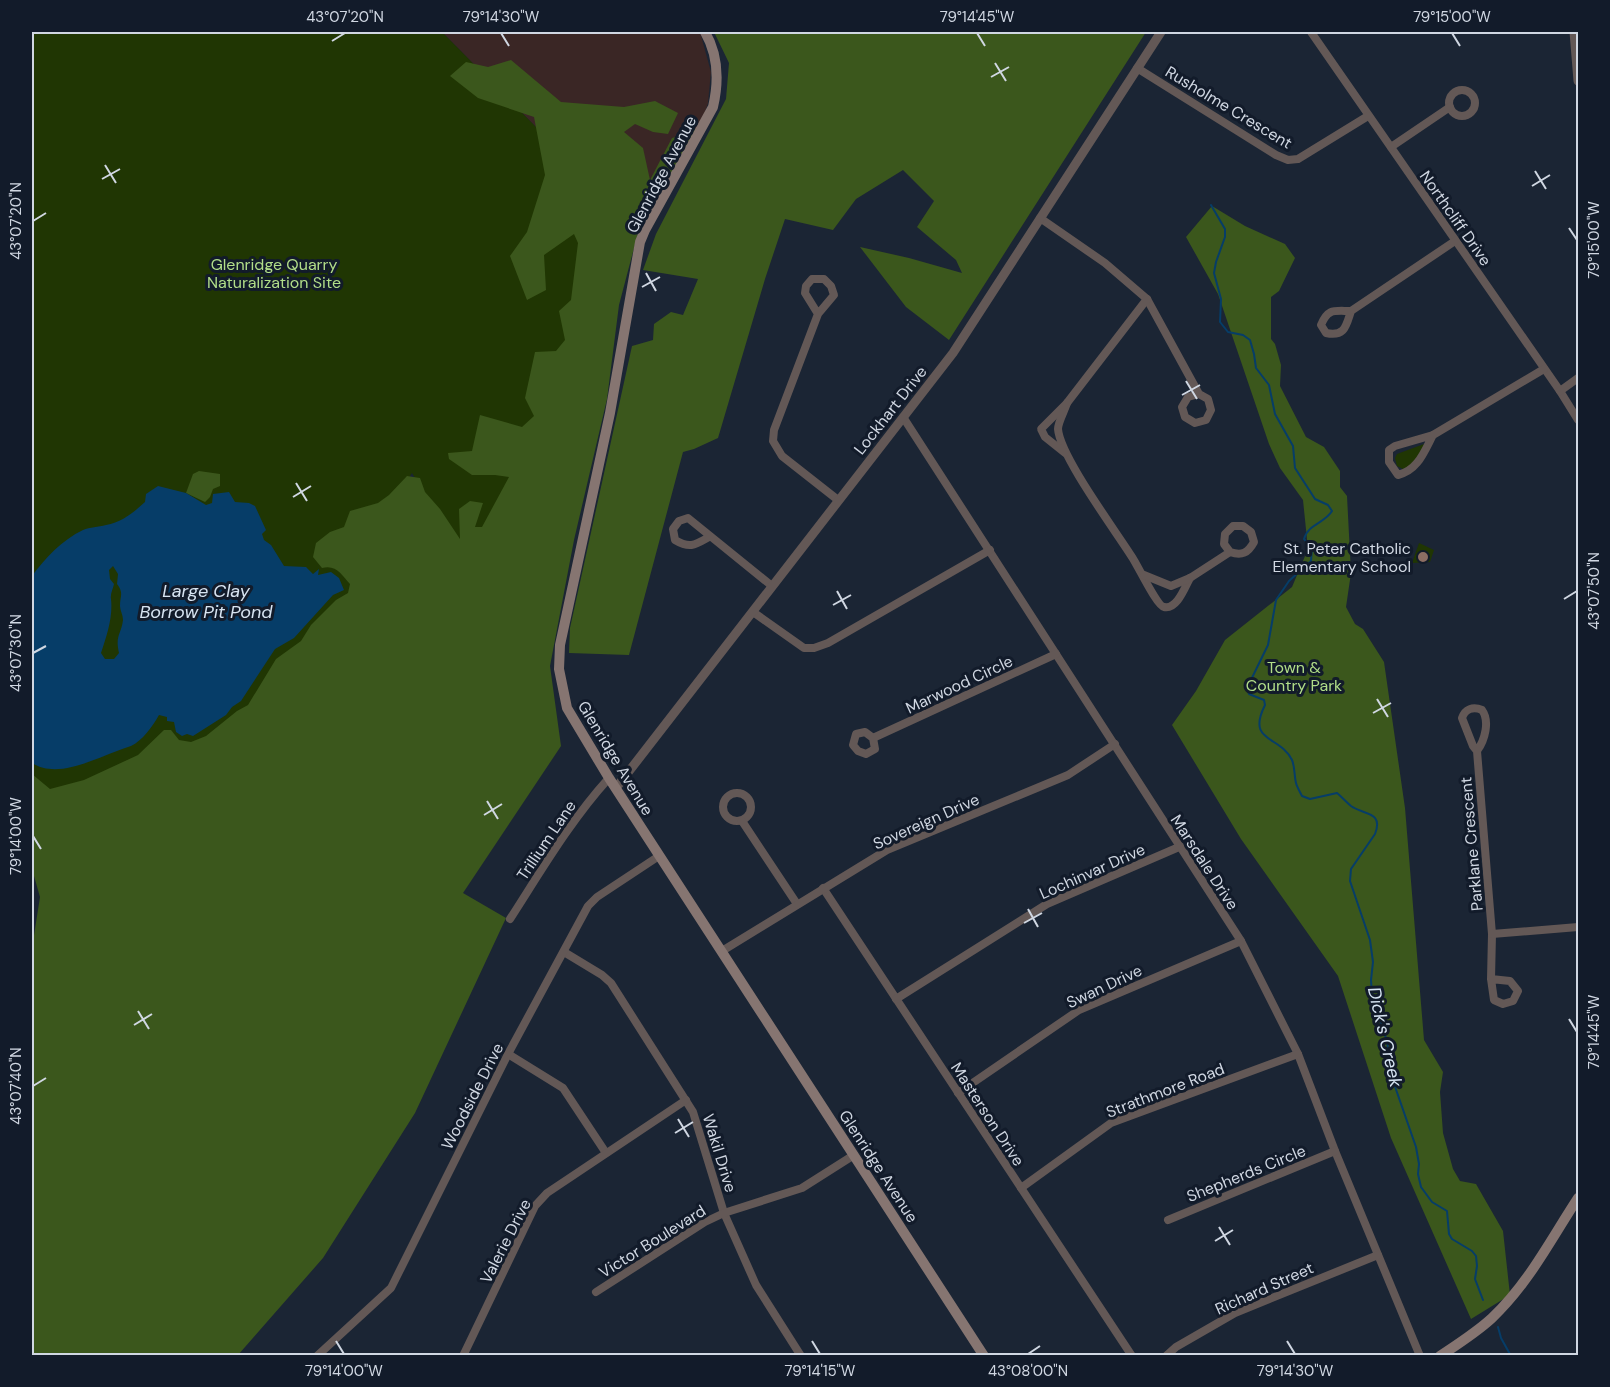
<svg xmlns="http://www.w3.org/2000/svg" width="1610" height="1387" font-family="'DM Sans',sans-serif">
  <style>
    .medical { fill: #3a2625 }
    .green { fill: #203603 }
    .forest { fill: #3b571c }
    .water { fill: #063d68; fill-rule: evenodd }
    .lines { fill: none; stroke-linecap: round; stroke-linejoin: round }
    .stream { stroke: #063d68; stroke-width: 2 }
    .minor { stroke: #635856; stroke-width: 8 }
    .tertiary { stroke: #635856; stroke-width: 9 }
    .secondary { stroke: #867571; stroke-width: 10 }
    .ticks { fill: none; stroke: #d0d7e2; stroke-width: 2 }
    .education-dot { fill: #8d6e63; stroke: #121b2a; stroke-width: 2 }
    .labels { text-anchor: middle; stroke-width: 6; stroke-linejoin: round; paint-order: stroke }
    .street-label { font-size: 16px; fill: #d0d7e2; stroke: #121b2a }
    .park-label { font-size: 16px; fill: #b2de89; stroke: #121b2a }
    .poi-label { font-size: 16px; fill: #d0d7e2; stroke: #121b2a; text-anchor: end }
    .water-label { font-size: 18px; font-style: italic; fill: #d7e4f2; stroke: #121b2a }
    .neatline { fill: none; stroke: #d0d7e2; stroke-width: 2 }
    .ticks-label { font-size: 15px; text-anchor: middle; fill: #d0d7e2 }
  </style>
  <rect width="100%" height="100%" fill="#1b2534"/>
  <path class="medical" d="M 442,32 L 700,32 L 711,72 L 708,103 L 704,115 L 636,228 Z"/>
  <g class="green">
    <path d="M 32,32 L 442,32 L 636,228 L 476,578 L 412,473 L 346,574 L 359,590 L 97,926 L 32,821 Z"/>
    <path d="M 1424,444 L 1426,448 L 1409,467 L 1403,469 L 1397,466 L 1395,458 L 1397,454 Z"/>
    <path d="M 1419,543 L 1434,550 L 1430,562 L 1412,563 Z"/>
  </g>
  <g class="forest">
    <path d="M 714,32 L 1146,32 L 949,340 L 906,307 L 860,247 L 909,258 L 962,273 L 956,260 L 917,227 L 934,201 L 903,170 L 856,199 L 833,230 L 785,219 L 765,279 L 718,438 L 694,449 L 683,452 L 629,655 L 569,653 L 570,628 L 632,346 L 653,340 L 654,324 L 671,312 L 683,315 L 698,279 L 643,270 L 656,234 L 726,99 L 729,63 Z"/>
    <path d="M 511,60 L 561,102 L 624,107 L 655,101 L 678,113 L 668,134 L 653,132 L 635,124 L 624,132 L 643,148 L 650,180 L 672,138 L 682,135 L 682,128 L 686,122 L 693,124 L 696,131 L 665,188 L 639,229 L 619,305 L 607,399 L 574,540 L 550,666 L 561,746 L 463,893 L 506,918 L 415,1113 L 323,1258 L 238,1355 L 32,1355 L 32,948 L 40,897 L 32,869 L 32,774 L 50,789 L 84,780 L 138,755 L 164,730 L 171,730 L 179,740 L 191,742 L 206,736 L 237,711 L 248,705 L 276,659 L 301,641 L 311,625 L 336,600 L 348,593 L 350,584 C 342,575 336,564 322,568 L 313,557 L 316,543 L 330,532 L 344,527 L 350,511 L 378,503 L 389,495 L 407,476 L 420,478 L 425,492 L 440,509 L 460,539 L 459,509 L 470,501 L 483,503 L 475,527 L 482,527 L 509,477 L 495,475 L 472,475 L 449,459 L 448,453 L 472,451 L 480,415 L 522,427 L 534,416 L 525,398 L 535,352 L 556,351 L 565,340 L 559,311 L 571,300 L 578,243 L 574,234 L 544,255 L 546,290 L 527,300 L 510,256 L 527,232 L 545,175 L 534,117 L 478,98 L 450,76 L 466,62 L 488,67 Z"/>
    <path d="M 1212,206 L 1245,226 L 1285,244 L 1295,258 L 1279,291 L 1271,297 L 1271,339 L 1275,344 L 1281,365 L 1280,386 L 1306,437 L 1324,447 L 1340,471 L 1340,487 L 1347,496 L 1351,573 L 1346,607 L 1355,624 L 1363,629 L 1384,662 L 1405,808 L 1424,1040 L 1443,1072 L 1440,1092 L 1443,1133 L 1453,1169 L 1460,1181 L 1476,1184 L 1503,1231 L 1510,1295 L 1471,1319 L 1391,1138 L 1338,976 L 1241,839 L 1172,725 L 1196,691 L 1225,640 L 1292,587 L 1308,549 L 1303,500 L 1280,468 L 1269,444 L 1218,294 L 1186,237 Z"/>
    <path d="M 199,471 L 220,474 L 220,486 L 213,489 L 210,497 L 205,502 L 186,493 L 193,474 Z"/>
  </g>
  <path class="water" d="M 158,486 L 186,493 L 206,505 L 212,503 L 213,494 L 229,492 L 235,502 L 249,503 L 255,506 L 266,530 L 262,534 L 264,540 L 271,545 L 284,566 L 306,567 L 313,574 L 319,569 L 318,575 L 331,572 L 339,578 L 344,590 L 333,595 L 294,638 L 275,649 L 241,701 L 232,707 L 226,715 L 193,736 L 187,734 L 182,736 L 176,732 L 174,722 L 167,721 L 167,717 L 159,715 C 153,726 142,741 131,746 C 126,748 121,749 117,751 C 92,760 57,779 32,763 L 32,576 C 45,558 62,540 83,530 C 90,527 98,527 106,525 C 122,522 133,513 145,502 L 146,494 ZM 113,566 L 118,574 L 117,584 C 124,593 120,596 120,606 C 120,610 123,615 123,620 C 121,635 115,635 119,653 L 114,659 L 105,659 L 101,653 C 107,635 113,617 111,599 C 110,594 113,589 114,584 L 110,579 L 109,570 Z"/>
  <g class="lines">
    <g class="stream">
      <path d="M 1211,205 L 1225,229 L 1225,237 L 1216,262 L 1214,273 L 1221,299 L 1220,322 L 1228,332 L 1243,335 L 1250,340 L 1254,354 L 1256,368 L 1269,385 L 1275,414 L 1293,446 L 1295,468 L 1315,499 L 1328,505 L 1332,511 C 1325,523 1308,524 1304,539 L 1312,548 L 1311,561 L 1289,581 L 1276,600 L 1268,645 L 1247,688 L 1249,694 L 1264,700 L 1265,705 C 1246,743 1280,735 1292,760 C 1295,767 1294,775 1296,783 C 1297,787 1300,792 1302,796 L 1310,799 L 1337,793 C 1342,797 1346,802 1351,806 C 1363,815 1384,811 1375,834 L 1351,869 L 1350,881 L 1370,940 L 1373,962 L 1371,980 L 1372,996 L 1387,1041 L 1392,1078 L 1416,1147 L 1419,1164 L 1418,1174 L 1421,1187 L 1432,1202 L 1447,1211 L 1449,1234 L 1452,1239 L 1472,1251 L 1476,1256 L 1477,1266 L 1475,1279 L 1483,1300"/>
      <path d="M 1498,1327 L 1501,1338 L 1511,1356"/>
    </g>
    <g class="minor">
      <path d="M 1311,32 L 1560,391 L 1578,420"/>
      <path d="M 1137,68 L 1276,155 L 1288,160 L 1298,159 L 1368,116"/>
      <circle cx="1462" cy="103" r="13"/>
      <path d="M 1391,147 L 1450,107"/>
      <path d="M 1040,218 L 1105,263 L 1147,299 L 1199,394 L 1208,399 L 1211,410 L 1206,420 L 1195,423 L 1185,417 L 1182,407 L 1188,397 L 1199,394"/>
      <path d="M 1351,311 C 1346,326 1345,337 1326,333 L 1321,325 C 1328,308 1334,311 1351,311 L 1455,241"/>
      <path d="M 818,314 L 805,293 L 806,286 L 812,279 L 824,279 L 831,286 L 834,295 L 818,314 L 774,430 L 773,441 L 782,456 L 838,500"/>
      <path d="M 1560,391 L 1578,378"/>
      <path d="M 1067,403 C 1065,410 1058,422 1058,429 C 1060,456 1115,530 1132,557 C 1138,566 1157,606 1164,607 C 1177,610 1185,587 1190,578"/>
      <path d="M 903,417 L 1241,941 L 1298,1054 L 1335,1151 L 1420,1356"/>
      <path d="M 1433,435 C 1424,452 1418,470 1398,475 L 1389,462 L 1389,450 L 1395,446 L 1433,435 L 1544,369"/>
      <path d="M 1065,453 L 1045,437 L 1041,429 L 1067,403 L 1147,299"/>
      <path d="M 709,537 C 695,545 690,549 675,540 L 673,529 L 679,521 L 688,518 L 772,586"/>
      <path d="M 1144,575 L 1171,586 L 1190,578 L 1230,552 C 1242,556 1248,553 1254,542 L 1251,532 L 1243,526 L 1233,526 L 1225,534 L 1224,544 L 1230,552"/>
      <path d="M 753,612 L 804,648 L 814,648 L 828,643 L 990,550"/>
      <path d="M 873,738 L 865,732 L 856,734 L 853,745 L 858,751 L 866,754 L 875,749 L 873,738 L 1056,654"/>
      <path d="M 1477,751 L 1473,746 L 1462,718 C 1465,709 1473,706 1482,710 C 1490,721 1485,740 1477,751 L 1492,934 L 1491,979 L 1494,1000 L 1503,1004 L 1513,1001 L 1518,991 L 1510,981 L 1491,979"/>
      <circle cx="737" cy="807" r="14"/>
      <path d="M 742,821 L 797,904"/>
      <path d="M 823,888 L 1132,1356"/>
      <path d="M 510,919 C 541,871 570,821 609,778"/>
      <path d="M 1492,934 L 1578,927"/>
      <path d="M 722,951 L 887,850 L 1068,775 L 1115,744"/>
      <path d="M 564,952 L 602,975 L 611,983 L 693,1112 L 724,1213 L 756,1285 L 801,1356"/>
      <path d="M 896,999 L 1047,904 L 1179,847"/>
      <path d="M 508,1054 L 563,1088 L 606,1153"/>
      <path d="M 958,1093 L 1079,1010 L 1241,941"/>
      <path d="M 1021,1188 L 1111,1123 L 1298,1054"/>
      <path d="M 1168,1220 L 1335,1151"/>
      <path d="M 596,1292 L 705,1222 L 724,1213 L 802,1188 L 854,1155"/>
      <path d="M 317,1356 L 391,1288 L 508,1054 L 588,906 L 597,897 L 659,856"/>
      <path d="M 463,1356 L 535,1206 L 547,1193 L 686,1100"/>
      <path d="M 1166,1356 L 1176,1347 L 1235,1313 L 1378,1255"/>
    </g>
    <g class="tertiary">
      <path d="M 1574,32 L 1578,81"/>
      <path d="M 616,788 L 953,353 L 1161,32"/>
    </g>
    <g class="secondary">
      <path d="M 705,32 C 719,56 719,81 713,107 L 645,230 L 640,242 L 610,413 L 560,645 L 559,669 L 567,708 L 609,778 L 984,1356"/>
      <path d="M 1440,1356 C 1458,1344 1477,1332 1492,1318 C 1529,1283 1551,1239 1578,1198"/>
    </g>
  </g>
  <path class="ticks" d="M 501,33 L 509,46M 977,33 L 985,46M 1452,33 L 1460,46M 332,41 L 345,33M 995,63 L 1006,81M 991,77 L 1009,67M 105,165 L 116,183M 1535,171 L 1546,189M 102,179 L 120,169M 1532,186 L 1550,175M 33,221 L 46,213M 1569,228 L 1577,240M 646,273 L 656,291M 642,287 L 660,277M 1186,381 L 1197,399M 1182,395 L 1200,385M 296,483 L 307,501M 293,497 L 311,486M 837,591 L 847,609M 1564,599 L 1577,591M 833,605 L 851,595M 33,653 L 46,646M 1377,699 L 1388,717M 1373,713 L 1391,703M 487,801 L 498,819M 484,815 L 502,804M 33,836 L 41,849M 1028,909 L 1038,927M 1024,923 L 1042,913M 138,1011 L 149,1029M 1569,1019 L 1577,1032M 134,1025 L 152,1014M 33,1086 L 46,1078M 678,1119 L 689,1137M 675,1133 L 693,1122M 1219,1227 L 1230,1245M 1215,1241 L 1233,1230M 336,1341 L 344,1354M 812,1341 L 820,1354M 1287,1341 L 1295,1354M 1028,1354 L 1040,1346"/>
  <circle class="education-dot" cx="1423" cy="557" r="6"/>
  <g class="labels">
    <g class="street-label">
      <text transform="translate(1229 107) rotate(31)" y="6">Rusholme Crescent</text>
      <text transform="translate(661 174) rotate(-62)" y="6">Glenridge Avenue</text>
      <text transform="translate(1456 218) rotate(55)" y="6">Northcliff Drive</text>
      <text transform="translate(890 410) rotate(-52)" y="6">Lockhart Drive</text>
      <text transform="translate(959 684) rotate(-25)" y="6">Marwood Circle</text>
      <text transform="translate(616 758) rotate(59)" y="6">Glenridge Avenue</text>
      <text transform="translate(926 821) rotate(-24)" y="6">Sovereign Drive</text>
      <text transform="translate(546 840) rotate(-56)" y="6">Trillium Lane</text>
      <text transform="translate(1471 844) rotate(-95)" y="6">Parklane Crescent</text>
      <text transform="translate(1205 862) rotate(57)" y="6">Marsdale Drive</text>
      <text transform="translate(1092 871) rotate(-24)" y="6">Lochinvar Drive</text>
      <text transform="translate(1104 986) rotate(-25)" y="6">Swan Drive</text>
      <text transform="translate(1165 1090) rotate(-21)" y="6">Strathmore Road</text>
      <text transform="translate(472 1096) rotate(-63)" y="6">Woodside Drive</text>
      <text transform="translate(988 1114) rotate(57)" y="6">Masterson Drive</text>
      <text transform="translate(720 1153) rotate(73)" y="6">Wakil Drive</text>
      <text transform="translate(879 1166) rotate(57)" y="6">Glenridge Avenue</text>
      <text transform="translate(1246 1173) rotate(-22)" y="6">Shepherds Circle</text>
      <text transform="translate(505 1241) rotate(-63)" y="6">Valerie Drive</text>
      <text transform="translate(652 1241) rotate(-32)" y="6">Victor Boulevard</text>
      <text transform="translate(1264 1288) rotate(-24)" y="6">Richard Street</text>
    </g>
    <g class="park-label">
      <text x="274" y="270">Glenridge Quarry<tspan x="274" dy="18">Naturalization Site</tspan></text>
      <text x="1294" y="673">Town &amp;<tspan x="1294" dy="18">Country Park</tspan></text>
    </g>
    <g class="poi-label">
      <text x="1411" y="554">St. Peter Catholic<tspan x="1411" dy="18">Elementary School</tspan></text>
    </g>
    <g class="water-label">
      <text x="206" y="597">Large Clay<tspan x="206" dy="21">Borrow Pit Pond</tspan></text>
      <text transform="translate(1385 1037) rotate(77)" y="6">Dick's Creek</text>
    </g>
  </g>
  <rect width="1610" height="1387" fill="none" stroke="#121b2a" stroke-width="66"/>
  <rect x="33" y="33" width="1544" height="1321" class="neatline"/>
  <g class="ticks-label">
    <text x="345" y="22">43°07'20"N</text>
    <text x="501" y="22">79°14'30"W</text>
    <text x="977" y="22">79°14'45"W</text>
    <text x="1452" y="22">79°15'00"W</text>
    <text transform="translate(16 221) rotate(-90)" y="5">43°07'20"N</text>
    <text transform="translate(1594 240) rotate(-90)" y="5">79°15'00"W</text>
    <text transform="translate(1594 591) rotate(-90)" y="5">43°07'50"N</text>
    <text transform="translate(16 653) rotate(-90)" y="5">43°07'30"N</text>
    <text transform="translate(16 836) rotate(-90)" y="5">79°14'00"W</text>
    <text transform="translate(1594 1032) rotate(-90)" y="5">79°14'45"W</text>
    <text transform="translate(16 1086) rotate(-90)" y="5">43°07'40"N</text>
    <text x="344" y="1376">79°14'00"W</text>
    <text x="820" y="1376">79°14'15"W</text>
    <text x="1028" y="1376">43°08'00"N</text>
    <text x="1295" y="1376">79°14'30"W</text>
  </g>
</svg>
